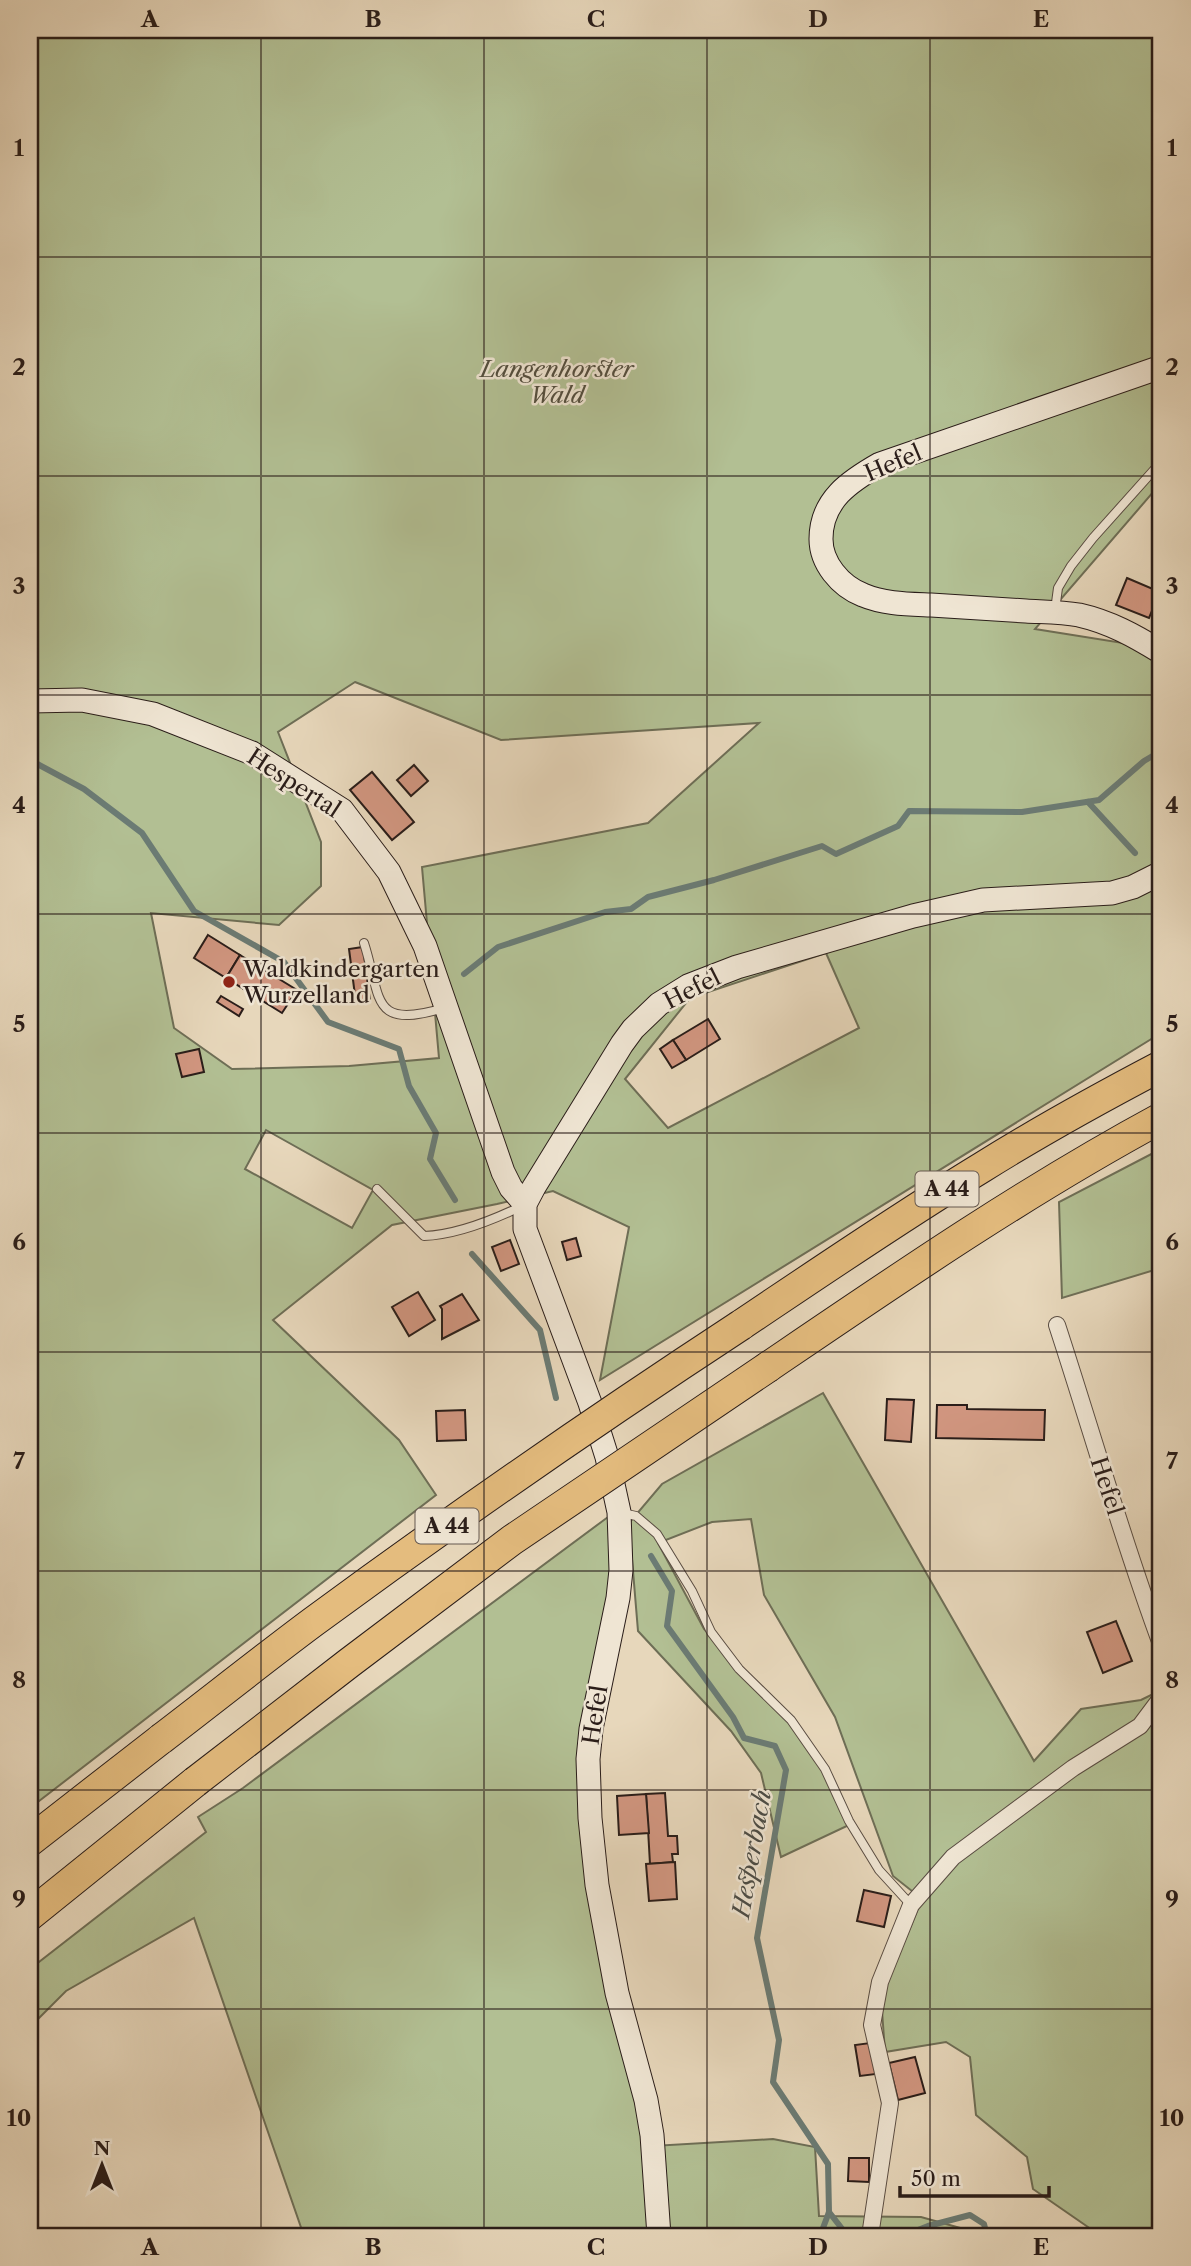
<svg xmlns="http://www.w3.org/2000/svg" width="1191" height="2266" font-family="'Libre Caslon Text',serif">
  <style>
    .green { fill: #b2bf93; stroke: #6e6e56; stroke-width: 2; fill-rule: evenodd }
    .lines { fill: none; stroke-linecap: round; stroke-linejoin: round }
    .stream { stroke: #6b7b74; stroke-width: 6 }
    .building { fill: #d19680; stroke: #2a1d19; stroke-width: 2 }
    .lane-casing { stroke: #594c42; stroke-width: 10 }
    .street-casing { stroke: #594c42; stroke-width: 18 }
    .secondary-casing { stroke: #2a1d19; stroke-width: 25 }
    .highway-casing { stroke: #2a1d19; stroke-width: 32 }
    .lane { stroke: #efe5d3; stroke-width: 8 }
    .street { stroke: #efe5d3; stroke-width: 16 }
    .secondary { stroke: #efe5d3; stroke-width: 23 }
    .highway { stroke: #e4bc7e; stroke-width: 30 }
    .highway-bridge-casing { stroke: #2a1d19; stroke-width: 32; stroke-linecap: butt }
    .highway-bridge { stroke: #e4bc7e; stroke-width: 30 }
    .grid { fill: none; stroke: #2a1d19; stroke-width: 2; stroke-opacity: 0.55 }
    .poi-dot { fill: #8f2418; stroke: #efe5d3; stroke-width: 2.5 }
    .labels { text-anchor: middle; stroke-width: 5; stroke-linejoin: round; paint-order: stroke }
    .shield { fill: #efe5d3; stroke: #655951; stroke-width: 2 }
    .shield-label { font-size: 21px; font-weight: bold; fill: #2a1d19 }
    .park-label { font-size: 23px; font-style: italic; fill: #534e3e; stroke: #efe5d3 }
    .street-label { font-size: 23px; fill: #2a1d19; stroke: #efe5d3 }
    .poi-label { font-size: 23px; fill: #2a1d19; stroke: #efe5d3; text-anchor: start }
    .water-label { font-size: 24px; font-style: italic; fill: #4b4c46; stroke: #efe5d3 }
    .neatline { fill: none; stroke: #2a1d19; stroke-width: 2.5 }
    .grid-label { font-size: 23px; text-anchor: middle; font-weight: bold; fill: #2a1d19 }
  </style>
  <rect width="100%" height="100%" fill="#e7d7bb"/>
  <filter id="stains"><feTurbulence type="fractalNoise" baseFrequency=".00286" numOctaves="4"/><feColorMatrix values="0 0 0 0 .2 0 0 0 0 .09 0 0 0 0 .02 0 0 0 .5 -.17"/></filter>
  <radialGradient id="worn" r=".72"><stop offset=".6" stop-color="#630" stop-opacity="0"/><stop offset="1" stop-color="#630" stop-opacity=".3"/></radialGradient>
  <g class="green">
    <path d="M 30,30 L 1161,30 L 1161,483 L 1035,629 L 1161,649 L 1161,1033 L 600,1380 L 629,1227 L 553,1191 L 497,1204 L 392,1225 L 273,1320 L 399,1440 L 436,1495 L 30,1808 ZM 355,682 L 501,740 L 759,723 L 648,823 L 422,867 L 439,1058 L 349,1066 L 232,1069 L 174,1028 L 151,913 L 279,925 L 321,886 L 321,842 L 278,732 ZM 826,953 L 859,1028 L 668,1128 L 625,1079 L 690,998 ZM 266,1130 L 373,1190 L 352,1228 L 245,1169 Z"/>
    <path d="M 1161,1149 L 1161,1268 L 1062,1298 L 1059,1202 Z"/>
    <path d="M 823,1393 L 1034,1761 L 1081,1709 L 1141,1700 L 1161,1690 L 1161,2236 L 1101,2236 L 1033,2189 L 1027,2157 L 976,2115 L 970,2057 L 946,2042 L 885,2052 L 881,1997 L 922,1899 L 893,1876 L 835,1717 L 764,1595 L 751,1519 L 712,1522 L 658,1543 L 704,1629 L 786,1719 L 825,1772 L 849,1825 L 781,1857 L 761,1773 L 731,1731 L 638,1631 L 629,1523 L 662,1484 Z"/>
    <path d="M 619,1512 L 590,1788 L 653,2146 L 773,2139 L 815,2147 L 819,2216 L 921,2217 L 989,2236 L 304,2236 L 194,1918 L 66,1991 L 30,2027 L 30,1969 L 206,1832 L 198,1817 L 243,1788 L 608,1517 Z"/>
  </g>
  <g class="lines">
    <g class="stream">
      <path d="M 30,760 L 84,789 L 142,833 L 194,911 L 284,962 L 328,1022 L 399,1049 L 409,1086 L 436,1133 L 430,1159 L 455,1200"/>
      <path d="M 1088,802 L 1135,853"/>
      <path d="M 464,974 L 498,947 L 605,912 L 631,909 L 648,897 L 714,880 L 822,846 L 836,854 L 898,826 L 909,811 L 1022,812 L 1099,800 L 1144,761 L 1161,751"/>
      <path d="M 472,1254 L 540,1330 L 556,1398"/>
      <path d="M 651,1556 L 672,1591 L 667,1626 L 733,1717 L 744,1738 L 775,1746 L 786,1770 L 757,1938 L 779,2040 L 773,2082 L 828,2164 L 829,2212 L 820,2236"/>
      <path d="M 829,2212 L 843,2230 L 857,2236"/>
      <path d="M 903,2236 L 928,2226 L 970,2215 L 984,2224 L 987,2236"/>
    </g>
  </g>
  <g class="building">
    <path d="M 1127,578 L 1160,592 L 1149,618 L 1116,605 Z"/>
    <path d="M 414,765 L 428,781 L 411,796 L 397,780 Z"/>
    <path d="M 372,772 L 414,822 L 392,840 L 350,790 Z"/>
    <path d="M 208,935 L 240,955 L 226,978 L 194,958 Z"/>
    <path d="M 363,947 L 370,1001 L 356,1003 L 349,949 Z"/>
    <path d="M 240,955 L 297,990 L 282,1013 L 226,978 Z"/>
    <path d="M 221,996 L 243,1009 L 239,1016 L 217,1002 Z"/>
    <path d="M 708,1019 L 720,1039 L 686,1060 L 673,1040 Z"/>
    <path d="M 673,1040 L 686,1060 L 672,1068 L 660,1049 Z"/>
    <path d="M 199,1049 L 204,1072 L 182,1077 L 176,1054 Z"/>
    <path d="M 576,1238 L 581,1256 L 567,1260 L 562,1242 Z"/>
    <path d="M 510,1240 L 519,1264 L 501,1271 L 492,1247 Z"/>
    <path d="M 418,1292 L 435,1320 L 409,1336 L 392,1307 Z"/>
    <path d="M 462,1294 L 479,1320 L 442,1339 L 442,1309 L 440,1306 Z"/>
    <path d="M 887,1399 L 914,1400 L 911,1442 L 885,1440 Z"/>
    <path d="M 937,1405 L 967,1405 L 967,1409 L 1045,1410 L 1044,1440 L 936,1438 Z"/>
    <path d="M 465,1410 L 466,1440 L 437,1441 L 436,1411 Z"/>
    <path d="M 1116,1621 L 1132,1661 L 1103,1673 L 1087,1632 Z"/>
    <path d="M 665,1793 L 668,1836 L 677,1836 L 678,1854 L 672,1854 L 673,1862 L 650,1864 L 646,1794 Z"/>
    <path d="M 646,1794 L 649,1833 L 619,1835 L 617,1796 Z"/>
    <path d="M 675,1862 L 677,1899 L 649,1901 L 646,1864 Z"/>
    <path d="M 864,1890 L 891,1896 L 884,1927 L 857,1921 Z"/>
    <path d="M 870,2043 L 876,2074 L 860,2076 L 855,2045 Z"/>
    <path d="M 915,2057 L 925,2093 L 898,2100 L 889,2063 Z"/>
    <path d="M 849,2158 L 869,2158 L 869,2182 L 848,2181 Z"/>
  </g>
  <g class="lines">
    <g class="lane-casing">
      <g id="lane">
        <path d="M 1055,610 L 1058,588 L 1071,566 L 1093,538 L 1161,462"/>
        <path d="M 364,943 C 382,999 370,1030 444,1008"/>
        <path d="M 377,1189 L 424,1236 C 457,1235 493,1220 522,1206"/>
        <path d="M 623,1513 L 636,1516 L 657,1534 L 692,1591 L 711,1632 L 739,1669 L 791,1720 L 825,1769 L 849,1821 L 879,1870 L 911,1905"/>
      </g>
    </g>
    <g class="street-casing">
      <g id="street">
        <path d="M 1057,1325 C 1092,1432 1122,1539 1161,1644"/>
        <path d="M 870,2236 L 890,2103 L 872,2025 L 880,1982 L 911,1905 L 953,1857 L 1073,1768 L 1140,1726 L 1161,1698"/>
      </g>
    </g>
    <g class="secondary-casing">
      <g id="secondary">
        <path d="M 1161,367 L 880,464 C 850,481 821,500 821,539 C 821,563 840,586 863,595 C 884,604 909,604 931,605 C 963,607 995,609 1026,611 C 1044,612 1062,612 1079,615 C 1110,622 1135,636 1161,652"/>
        <path d="M 30,701 L 82,700 L 153,714 L 252,753 L 342,810 L 389,872 L 425,946 L 503,1172 L 511,1188 L 525,1204"/>
        <path d="M 659,2236 L 652,2135 L 646,2100 L 617,1993 L 597,1885 L 590,1818 L 588,1759 L 591,1729 L 618,1598 L 621,1570 L 619,1512 L 607,1457 L 590,1403 L 525,1229 L 525,1204 L 534,1187 L 622,1044 L 633,1029 L 659,1004 L 688,986 L 737,967 L 913,916 L 983,900 L 1112,893 L 1133,887 L 1161,873"/>
      </g>
    </g>
    <g class="highway-casing">
      <g id="highway">
        <path d="M 741,1325 C 820,1272 899,1218 981,1168 C 1040,1131 1100,1098 1161,1066"/>
        <path d="M 768,1367 C 896,1280 1024,1192 1161,1118"/>
        <path d="M 30,1841 L 161,1739"/>
        <path d="M 30,1915 L 195,1782"/>
      </g>
    </g>
    <use href="#lane" class="lane"/>
    <use href="#street" class="street"/>
    <use href="#secondary" class="secondary"/>
    <use href="#highway" class="highway"/>
    <g class="highway-bridge-casing">
      <g id="highway-bridge">
        <path d="M 161,1739 C 212,1700 262,1660 313,1622 C 453,1519 596,1420 741,1325"/>
        <path d="M 195,1782 L 349,1663 L 512,1540 L 768,1367"/>
      </g>
    </g>
    <use href="#highway-bridge" class="highway-bridge"/>
  </g>
  <path class="grid" d="M 261,30 L 261,2236M 484,30 L 484,2236M 707,30 L 707,2236M 930,30 L 930,2236M 30,257 L 1161,257M 30,476 L 1161,476M 30,695 L 1161,695M 30,914 L 1161,914M 30,1133 L 1161,1133M 30,1352 L 1161,1352M 30,1571 L 1161,1571M 30,1790 L 1161,1790M 30,2009 L 1161,2009"/>
  <circle class="poi-dot" cx="229" cy="982" r="7"/>
  <g class="labels">
    <g class="shield">
      <rect x="915.5" y="1171.5" width="63" height="35" rx="5"/>
      <rect x="415.5" y="1508.5" width="63" height="35" rx="5"/>
    </g>
    <g class="shield-label">
      <text x="947" y="1196">A 44</text>
      <text x="447" y="1533">A 44</text>
    </g>
    <g class="park-label">
      <text x="557" y="377">Langenhorster<tspan x="557" dy="26">Wald</tspan></text>
    </g>
    <g class="street-label">
      <text transform="translate(893 463) rotate(-23)" y="8">Hefel</text>
      <text transform="translate(294 783) rotate(33)" y="8">Hespertal</text>
      <text transform="translate(692 989) rotate(-27)" y="8">Hefel</text>
      <text transform="translate(1107 1486) rotate(72)" y="8">Hefel</text>
      <text transform="translate(595 1715) rotate(-81)" y="8">Hefel</text>
    </g>
    <g class="poi-label">
      <text x="243" y="977">Waldkindergarten<tspan x="243" dy="26">Wurzelland</tspan></text>
    </g>
    <g class="water-label">
      <text transform="translate(752 1854) rotate(-80)" y="8">Hesperbach</text>
    </g>
  </g>
  <rect width="1191" height="2266" fill="none" stroke="#e7d7bb" stroke-width="77"/>
  <g transform="translate(102 2165)" stroke="#efe5d3" stroke-width="5" paint-order="stroke">
  <path d="M0-5L12 26L0 18L-12 26Z" fill="#2a1d19"/>
  <text y="-10" font-size="19" font-weight="bold" text-anchor="middle" fill="#2a1d19">N</text>
  </g>
  <path d="M900 2186v10h149v-10" fill="none" stroke="#2a1d19" stroke-width="3.5"/>
  <text x="911" y="2186" font-size="21" fill="#2a1d19" stroke="#efe5d3" stroke-width="5" paint-order="stroke">50 m</text>
  <rect x="38" y="38" width="1114" height="2190" class="neatline"/>
  <g class="grid-label">
    <text x="150" y="27">A</text>
    <text x="373" y="27">B</text>
    <text x="596" y="27">C</text>
    <text x="818" y="27">D</text>
    <text x="1041" y="27">E</text>
    <text x="19" y="156">1</text>
    <text x="1172" y="156">1</text>
    <text x="19" y="375">2</text>
    <text x="1172" y="375">2</text>
    <text x="19" y="594">3</text>
    <text x="1172" y="594">3</text>
    <text x="19" y="813">4</text>
    <text x="1172" y="813">4</text>
    <text x="19" y="1032">5</text>
    <text x="1172" y="1032">5</text>
    <text x="19" y="1250">6</text>
    <text x="1172" y="1250">6</text>
    <text x="19" y="1469">7</text>
    <text x="1172" y="1469">7</text>
    <text x="19" y="1688">8</text>
    <text x="1172" y="1688">8</text>
    <text x="19" y="1907">9</text>
    <text x="1172" y="1907">9</text>
    <text x="19" y="2126">10</text>
    <text x="1172" y="2126">10</text>
    <text x="150" y="2255">A</text>
    <text x="373" y="2255">B</text>
    <text x="596" y="2255">C</text>
    <text x="818" y="2255">D</text>
    <text x="1041" y="2255">E</text>
  </g>
  <rect width="100%" height="100%" filter="url(#stains)"/>
  <rect width="100%" height="100%" fill="url(#worn)"/>
</svg>
